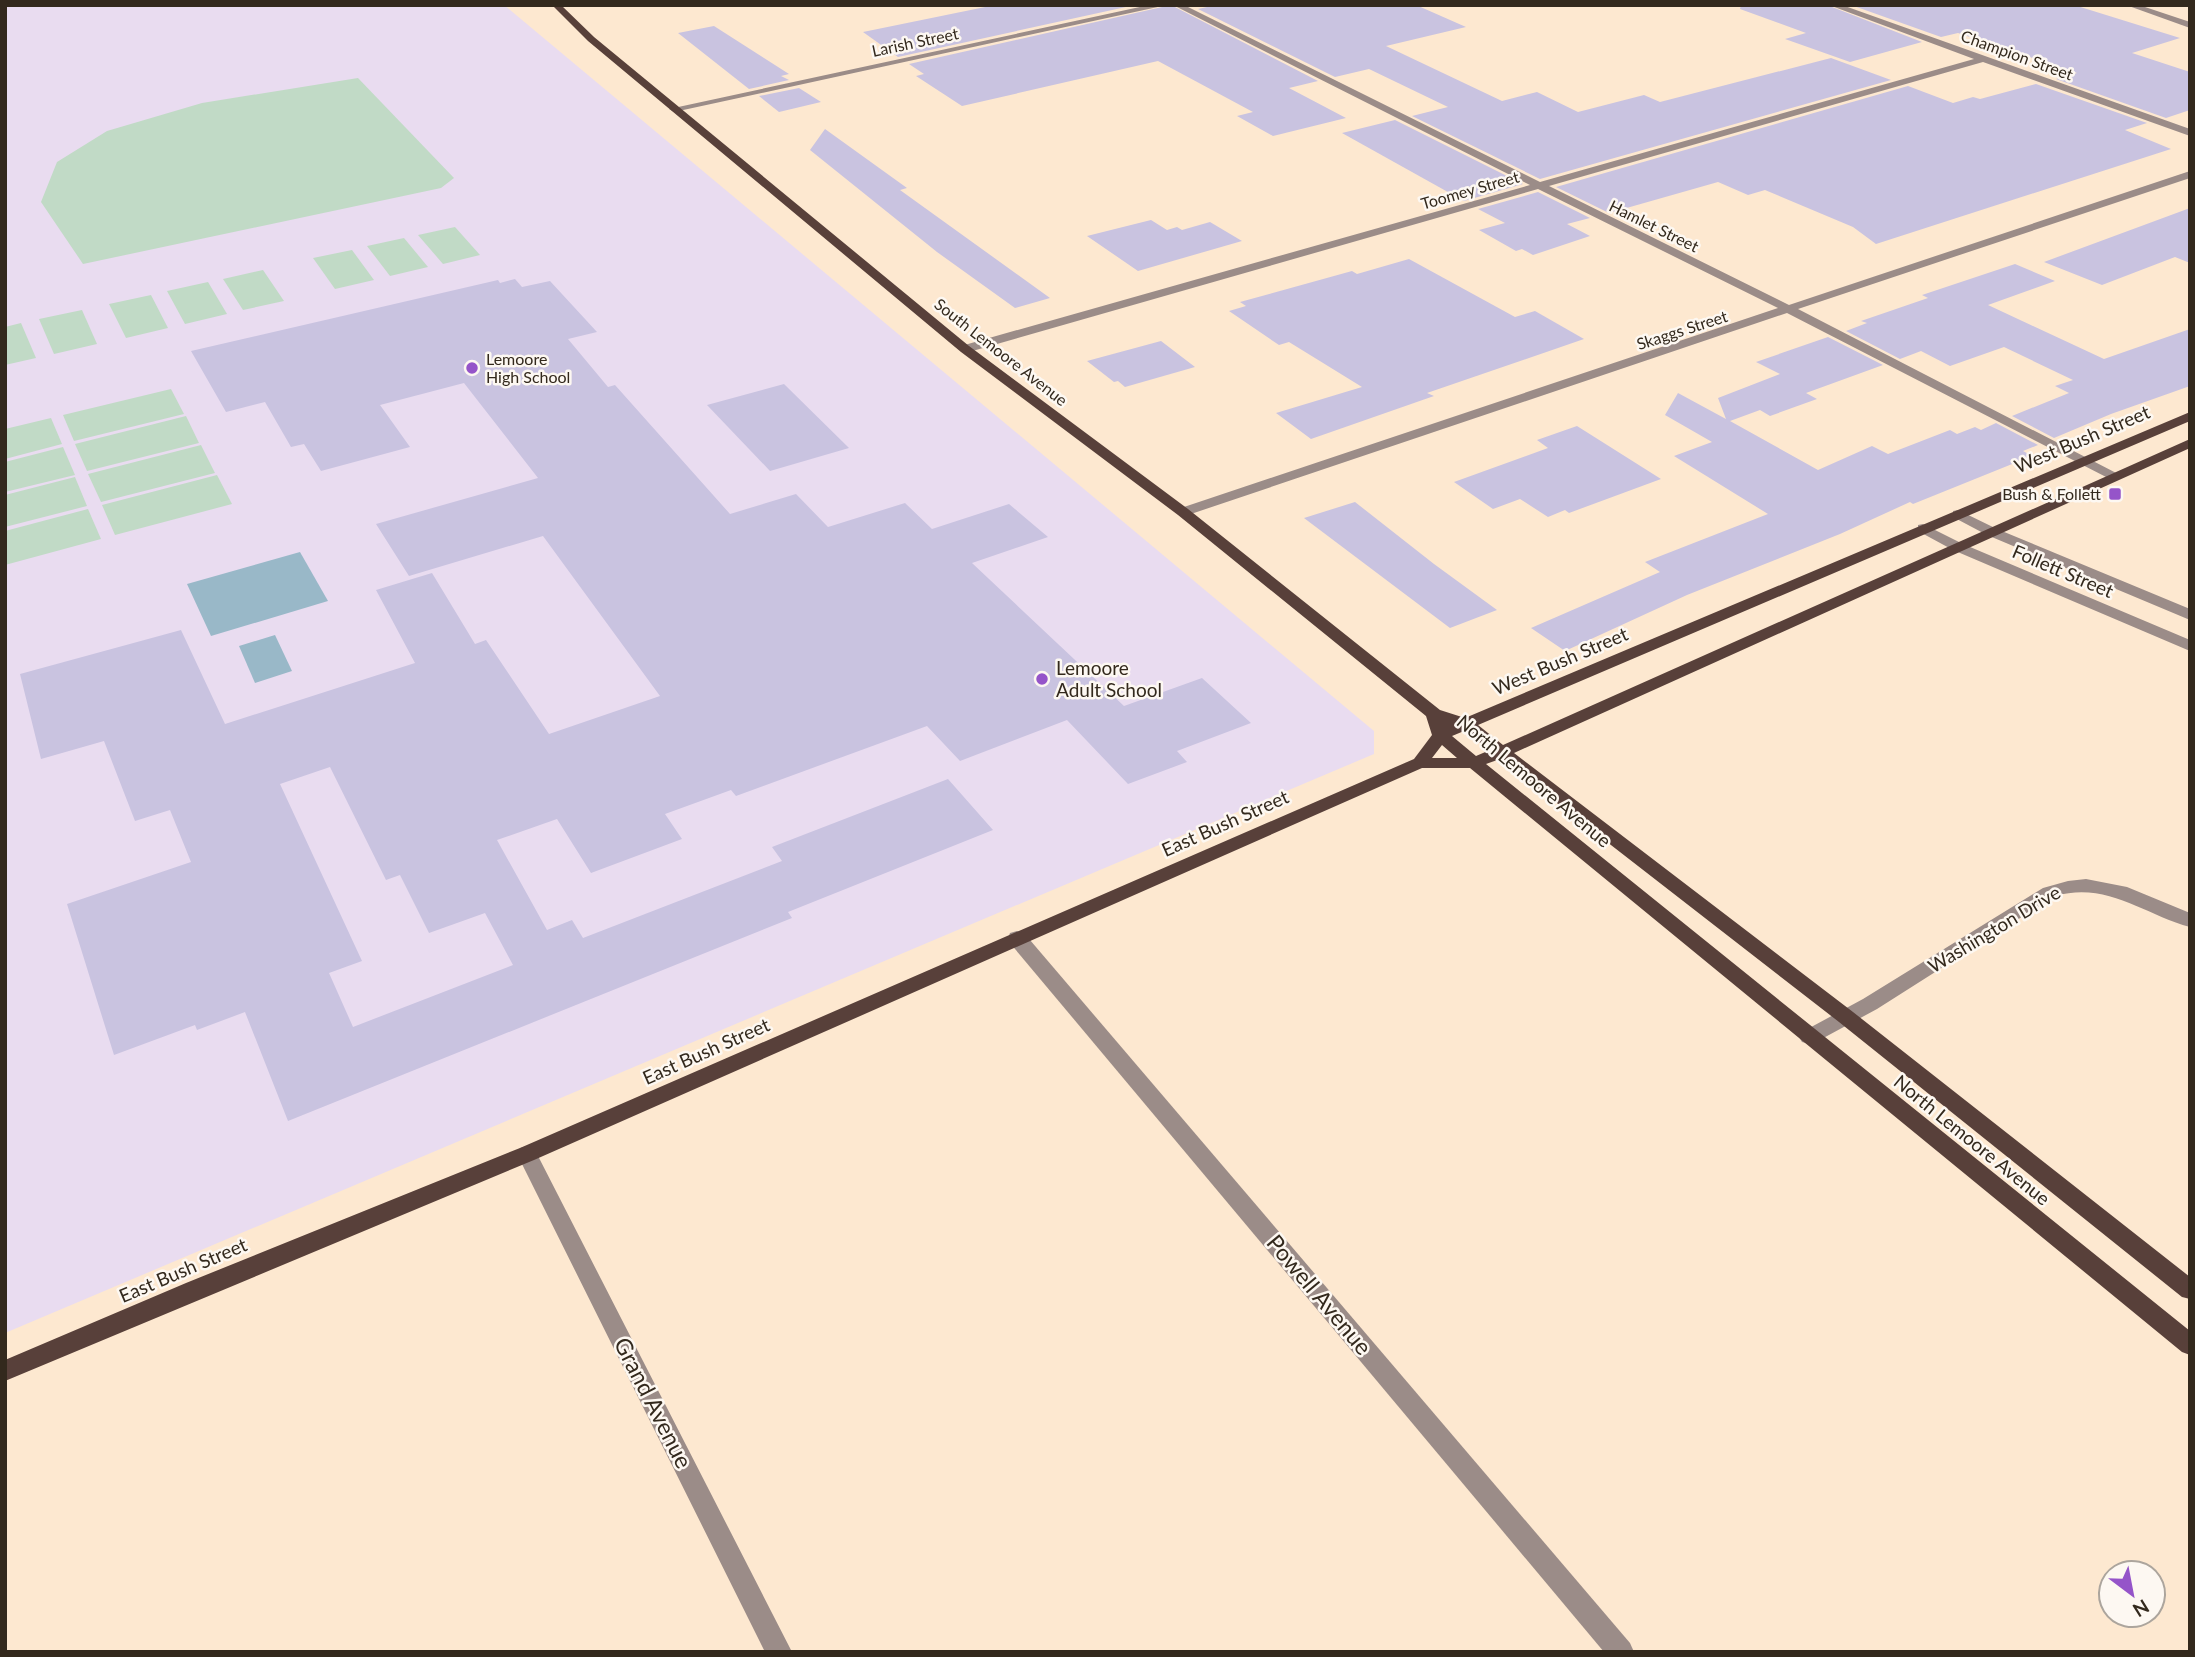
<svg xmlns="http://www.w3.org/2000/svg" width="2195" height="1657" font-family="Lato,sans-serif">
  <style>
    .education { fill: #e9dcf0 }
    .green { fill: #c1dac6 }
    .water { fill: #99b8c8 }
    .building { fill: #c9c3e0; fill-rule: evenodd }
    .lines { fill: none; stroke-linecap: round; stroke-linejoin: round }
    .minor { fill: #9b8c88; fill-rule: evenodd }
    .major { fill: #58403a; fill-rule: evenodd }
    .poi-dot { fill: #9554c9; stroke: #fdf8f2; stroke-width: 2.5 }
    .labels { text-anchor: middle; stroke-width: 5; stroke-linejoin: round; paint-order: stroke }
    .far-street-label { font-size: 16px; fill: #33291d; stroke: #fdf8f2 }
    .far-poi-label { font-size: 16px; fill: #33291d; stroke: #fdf8f2; text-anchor: start }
    .street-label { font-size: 19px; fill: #33291d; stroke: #fdf8f2 }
    .poi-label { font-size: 19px; fill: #33291d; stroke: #fdf8f2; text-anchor: start }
    .near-street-label { font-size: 23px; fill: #33291d; stroke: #fdf8f2 }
  </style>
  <rect width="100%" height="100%" fill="#fde8d0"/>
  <path class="education" d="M 5,5 L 504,5 L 1374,731 L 1374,754 L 5,1333 Z"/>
  <g class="green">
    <path d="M 358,78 L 454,178 L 441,188 L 83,264 L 41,202 L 57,162 L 107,131 L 202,103 Z"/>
    <path d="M 455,227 L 480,255 L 443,264 L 418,235 Z"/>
    <path d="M 404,238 L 428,267 L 390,276 L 367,246 Z"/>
    <path d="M 352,250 L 374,280 L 335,289 L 313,258 Z"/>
    <path d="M 263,270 L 284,301 L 243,310 L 223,279 Z"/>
    <path d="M 208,282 L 227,314 L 185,324 L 167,291 Z"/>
    <path d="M 151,295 L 168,328 L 126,338 L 109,304 Z"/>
    <path d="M 82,310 L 97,344 L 54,354 L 39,319 Z"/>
    <path d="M 21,323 L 36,358 L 5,365 L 5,327 Z"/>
    <path d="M 171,389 L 184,414 L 74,441 L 63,415 Z"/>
    <path d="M 186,416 L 199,443 L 87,471 L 75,444 Z"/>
    <path d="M 51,418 L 62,444 L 5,459 L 5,429 Z"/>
    <path d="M 201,445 L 215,473 L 101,502 L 88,474 Z"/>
    <path d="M 63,447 L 75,475 L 5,492 L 5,462 Z"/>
    <path d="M 217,475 L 232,504 L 115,535 L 102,505 Z"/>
    <path d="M 75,477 L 87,506 L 5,527 L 5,495 Z"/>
    <path d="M 88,509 L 101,539 L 5,565 L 5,531 Z"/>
  </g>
  <g class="water">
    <path d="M 300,552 L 328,601 L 211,636 L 187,584 Z"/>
    <path d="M 275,635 L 292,671 L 255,683 L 239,646 Z"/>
  </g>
  <g class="building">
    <path d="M 995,5 L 1135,5 L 898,57 L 863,32 Z"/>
    <path d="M 1171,5 L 1318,81 L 1289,88 L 1346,118 L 1273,136 L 1237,116 L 1253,112 L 1158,61 L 962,106 L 916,76 L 924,74 L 909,64 Z"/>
    <path d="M 1216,5 L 1416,5 L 1466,27 L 1386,46 L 1502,101 L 1537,92 L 1578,112 L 1644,95 L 1660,102 L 1831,58 L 1891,80 L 1540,179 L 1412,116 L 1448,107 L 1369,69 L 1335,77 L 1198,9 Z"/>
    <path d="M 1741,5 L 1827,5 L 1922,42 L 1850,62 L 1785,39 L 1806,33 L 1740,9 Z"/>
    <path d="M 1851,5 L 2074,5 L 2180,38 L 2132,53 L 2190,72 L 2190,110 L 2166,118 L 2056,79 L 2077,73 L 1958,33 L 1941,37 Z"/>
    <path d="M 714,26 L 789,74 L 781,76 L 789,80 L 749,89 L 678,33 Z"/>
    <path d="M 2036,84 L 2147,123 L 2125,130 L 2171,149 L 1876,244 L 1853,227 L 1765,190 L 1748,195 L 1718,182 L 1609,213 L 1556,187 L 1908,86 L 1953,103 L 1973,97 L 1980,99 Z"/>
    <path d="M 799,88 L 821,102 L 779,112 L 759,96 Z"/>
    <path d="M 1395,120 L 1523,184 L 1464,201 L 1342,133 Z"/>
    <path d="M 825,129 L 907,188 L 900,190 L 1050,298 L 1015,308 L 937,252 L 810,150 Z"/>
    <path d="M 1538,192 L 1590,218 L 1567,224 L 1590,236 L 1533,255 L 1522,249 L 1516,251 L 1479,230 L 1505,223 L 1478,209 Z"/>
    <path d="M 2190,208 L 2190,263 L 2175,257 L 2102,285 L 2044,262 Z"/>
    <path d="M 1151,220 L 1167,230 L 1177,227 L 1182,230 L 1210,222 L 1242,241 L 1138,271 L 1087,236 Z"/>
    <path d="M 1409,259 L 1515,317 L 1535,311 L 1584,339 L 1427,393 L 1434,396 L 1311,439 L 1276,413 L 1362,387 L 1289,342 L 1279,345 L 1229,311 L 1246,306 L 1240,302 L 1352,271 L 1357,274 Z"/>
    <path d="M 2015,264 L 2055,281 L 1988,305 L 2104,359 L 2190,329 L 2190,386 L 2111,414 L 2054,438 L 2012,416 L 2069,393 L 2055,386 L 2073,380 L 2004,347 L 1950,366 L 1921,351 L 1900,359 L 1846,331 L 1867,323 L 1861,321 L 1928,298 L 1922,295 Z"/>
    <path d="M 515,279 L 522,287 L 550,281 L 597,332 L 568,339 L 608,387 L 615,385 L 730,514 L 796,494 L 828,527 L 905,503 L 932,529 L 1009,504 L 1048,537 L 972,563 L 1124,706 L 1202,678 L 1251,723 L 1177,751 L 1187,762 L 1128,784 L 1067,720 L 960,761 L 927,726 L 736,796 L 731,790 L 665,814 L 682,839 L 591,873 L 557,819 L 497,840 L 547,930 L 572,920 L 583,938 L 782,861 L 772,847 L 948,779 L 993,830 L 788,912 L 792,918 L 288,1121 L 245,1012 L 197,1030 L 195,1025 L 114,1055 L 67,904 L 191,862 L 170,810 L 135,821 L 104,741 L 41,759 L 20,674 L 181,630 L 225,724 L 415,663 L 376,590 L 432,573 L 475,644 L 486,640 L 549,734 L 660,696 L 543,536 L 409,576 L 376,524 L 538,478 L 464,383 L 380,405 L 410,447 L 321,471 L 304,444 L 291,447 L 265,402 L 226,412 L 191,351 L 498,280 L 500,283 ZM 330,767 L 386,880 L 400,875 L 429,933 L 485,913 L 513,965 L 353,1027 L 329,973 L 362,961 L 280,784 Z"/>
    <path d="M 1828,337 L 1883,365 L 1806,393 L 1817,399 L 1770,416 L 1760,410 L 1730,421 L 1818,470 L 1872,446 L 1888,454 L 1950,430 L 1957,434 L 1975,427 L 1981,430 L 1996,423 L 2038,445 L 2023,451 L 2032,456 L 1913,504 L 1910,502 L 1840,534 L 1687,595 L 1565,651 L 1531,628 L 1660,572 L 1645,562 L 1768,514 L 1674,456 L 1712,442 L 1665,415 L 1678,393 L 1726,419 L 1718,398 L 1780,374 L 1756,362 Z"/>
    <path d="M 1161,341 L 1195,367 L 1125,387 L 1118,381 L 1114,382 L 1087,361 Z"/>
    <path d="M 784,384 L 849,448 L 770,471 L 707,405 Z"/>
    <path d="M 1577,426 L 1661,479 L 1569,513 L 1565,510 L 1548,517 L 1520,499 L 1493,509 L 1454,482 L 1548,448 L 1537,440 Z"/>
    <path d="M 1355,502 L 1434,564 L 1497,610 L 1450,628 L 1304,518 Z"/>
  </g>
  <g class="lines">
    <g class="minor">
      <path d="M 1149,5 L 1167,5 L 674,112 L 669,109 Z"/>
      <path d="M 1173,5 L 1184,5 L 1540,182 L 1974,59 L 1829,5 L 1842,5 L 2190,129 L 2190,136 L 1983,62 L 1549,186 L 1789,305 L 2190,171 L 2190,178 L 1798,309 L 2122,476 L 2115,480 L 2110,479 L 1787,313 L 1188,515 L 1178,515 L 1178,509 L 1778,308 L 1538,189 L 969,352 L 961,352 L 961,346 L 1530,185 Z"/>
      <path d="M 2126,5 L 2139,5 L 2190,22 L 2190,28 Z"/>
      <path d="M 1958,510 L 1997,529 L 2190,609 L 2190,620 L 1987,535 L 1953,517 L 1953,511 Z"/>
      <path d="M 1923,524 L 1963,544 L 2190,640 L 2190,651 L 1953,550 L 1918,531 L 1918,525 Z"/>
      <path d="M 2086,879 L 2127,887 L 2190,913 L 2190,927 C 2143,914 2107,881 2055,896 L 1877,1009 L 1816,1042 L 1809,1044 L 1802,1042 L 1799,1037 L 1802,1032 L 1863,999 L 2043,888 L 2068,881 Z"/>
      <path d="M 1017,931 L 1024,933 L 1630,1643 L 1634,1652 L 1604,1652 L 1010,943 L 1008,938 L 1010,933 Z"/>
      <path d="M 527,1146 L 534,1148 L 537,1154 L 792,1652 L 765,1652 L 517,1154 L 520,1148 Z"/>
    </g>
    <path class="major" d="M 552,5 L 561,5 L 594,37 L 969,346 L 1188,509 L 1440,710 L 1465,718 L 2190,412 L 2190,421 L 1478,725 L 1503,745 L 2190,439 L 2190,448 L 1514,753 L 1853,1012 L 2190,1277 L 2190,1299 L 2182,1297 L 1839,1022 L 1500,759 L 1486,764 L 2190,1331 L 2190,1355 L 2182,1352 L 1470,768 L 1422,768 L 534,1160 L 5,1381 L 5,1360 L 186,1283 L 520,1148 L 1414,759 L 1432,735 L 1426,716 L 1178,515 L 961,352 L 588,41 ZM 1464,731 L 1490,750 L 1476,756 L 1452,736 ZM 1442,745 L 1457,758 L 1432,758 Z"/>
  </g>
  <g class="poi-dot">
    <circle cx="472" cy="368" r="7"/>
    <rect x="2108" y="487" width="14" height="14" rx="3.5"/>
    <circle cx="1042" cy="679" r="7"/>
  </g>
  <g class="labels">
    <g class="far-street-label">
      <text transform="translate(915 42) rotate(-12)" y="6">Larish Street</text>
      <text transform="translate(2017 55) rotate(20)" y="6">Champion Street</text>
      <text transform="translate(1470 190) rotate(-16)" y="6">Toomey Street</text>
      <text transform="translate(1654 226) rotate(26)" y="6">Hamlet Street</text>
      <text transform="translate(1682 330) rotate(-18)" y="6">Skaggs Street</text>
      <text transform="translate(1001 352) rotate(38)" y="6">South Lemoore Avenue</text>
    </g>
    <g class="far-poi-label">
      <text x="486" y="365">Lemoore<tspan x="486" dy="18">High School</tspan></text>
      <text x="2101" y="500" text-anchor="end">Bush &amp; Follett</text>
    </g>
    <g class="street-label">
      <text transform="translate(2082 439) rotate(-23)" y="7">West Bush Street</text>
      <text transform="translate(2063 571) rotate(23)" y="7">Follett Street</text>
      <text transform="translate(1560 661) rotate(-23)" y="7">West Bush Street</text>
      <text transform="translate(1534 781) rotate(40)" y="7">North Lemoore Avenue</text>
      <text transform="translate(1225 823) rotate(-24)" y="7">East Bush Street</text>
      <text transform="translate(1994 929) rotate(-31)" y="7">Washington Drive</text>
      <text transform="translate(706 1051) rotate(-24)" y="7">East Bush Street</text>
      <text transform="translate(1972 1140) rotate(39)" y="7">North Lemoore Avenue</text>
      <text transform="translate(183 1270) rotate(-23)" y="7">East Bush Street</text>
    </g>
    <g class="poi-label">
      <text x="1056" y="675">Lemoore<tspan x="1056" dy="22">Adult School</tspan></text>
    </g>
    <g class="near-street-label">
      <text transform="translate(1319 1295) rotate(50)" y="8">Powell Avenue</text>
      <text transform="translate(653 1403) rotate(63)" y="8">Grand Avenue</text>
    </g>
  </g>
  <rect width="2195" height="1657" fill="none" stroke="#33291d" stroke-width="14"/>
  <g transform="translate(2132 1594) rotate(148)"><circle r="33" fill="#fdf8f2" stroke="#aca59d" stroke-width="2"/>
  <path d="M0-5L12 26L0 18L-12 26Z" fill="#9554c9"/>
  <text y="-10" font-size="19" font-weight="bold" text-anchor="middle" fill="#33291d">N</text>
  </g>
</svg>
